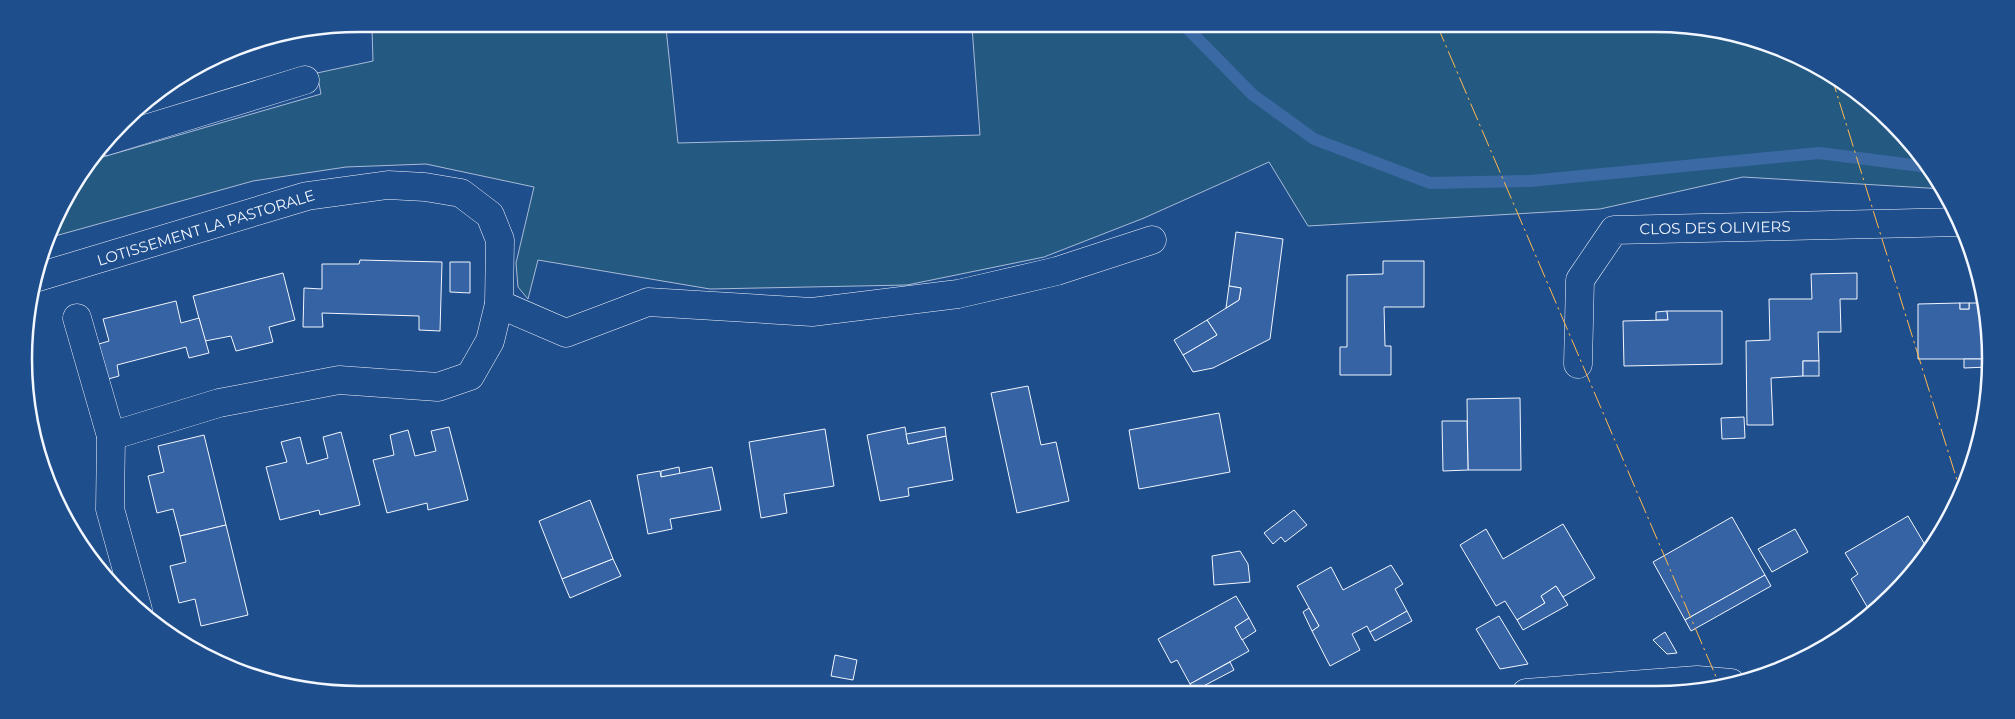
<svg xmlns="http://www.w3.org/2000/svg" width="2015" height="719" font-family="Montserrat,sans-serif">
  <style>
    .green { fill: #245a82; stroke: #a8bbd7 }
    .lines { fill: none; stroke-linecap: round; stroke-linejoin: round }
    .stream { stroke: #3b69a3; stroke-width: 12 }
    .building { fill: #3563a3; stroke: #f2f6ff }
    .minor-casing { stroke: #f2f6ff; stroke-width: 29 }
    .minor { stroke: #1f4e8c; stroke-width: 28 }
    .power { stroke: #ffb74d; stroke-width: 1; stroke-dasharray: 18 4 2.5 4; stroke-linecap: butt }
    .labels { text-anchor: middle; stroke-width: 4; stroke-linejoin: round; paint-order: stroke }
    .street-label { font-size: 15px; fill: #f2f6ff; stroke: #1f4e8c }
    .rim { fill: none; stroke: #f2f6ff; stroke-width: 2.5 }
  </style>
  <rect width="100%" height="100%" fill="#1f4e8c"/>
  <path class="green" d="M 1656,24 L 1742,35 L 1804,58 L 1860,93 L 1908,138 L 1944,189 L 1743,177 L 1600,209 L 1308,226 L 1269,162 L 1144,218 L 1044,257 L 907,285 L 710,289 L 538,260 L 528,299 L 518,287 L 516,263 L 534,187 L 426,164 L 346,167 L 253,181 L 55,236 C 50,213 77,181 89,161 L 321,94 L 317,73 L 373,61 L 372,30 L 666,28 L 678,143 L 980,135 L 972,27 Z"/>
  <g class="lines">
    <path class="stream" d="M 1185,26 L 1253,95 L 1314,139 L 1430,183 L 1530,181 L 1819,153 L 1928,167"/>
  </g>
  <g class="building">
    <path d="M 1236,232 L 1283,239 L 1270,339 L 1213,368 L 1193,372 L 1183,355 L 1217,335 L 1207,320 L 1239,300 L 1241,288 L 1229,286 Z"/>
    <path d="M 360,260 L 442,262 L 440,331 L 419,330 L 419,316 L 322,313 L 323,327 L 303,327 L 304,288 L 322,289 L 322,264 L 359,264 Z"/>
    <path d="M 1383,261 L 1424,261 L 1424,307 L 1384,307 L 1385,346 L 1391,346 L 1391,375 L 1340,375 L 1340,347 L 1347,347 L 1347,275 L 1383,274 Z"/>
    <path d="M 450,262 L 470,262 L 470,293 L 450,292 Z"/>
    <path d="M 283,273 L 295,320 L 269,327 L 273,342 L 236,351 L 231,336 L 205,341 L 193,296 Z"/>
    <path d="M 1857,273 L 1857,299 L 1840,299 L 1841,332 L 1818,332 L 1819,361 L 1803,361 L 1803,376 L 1771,378 L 1773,425 L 1747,425 L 1746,341 L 1770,340 L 1769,299 L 1812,299 L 1811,274 Z"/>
    <path d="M 1229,286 L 1241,288 L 1239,300 L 1226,308 Z"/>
    <path d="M 176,301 L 181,323 L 199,318 L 209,353 L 189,358 L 186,347 L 117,365 L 119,376 L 101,381 L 92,346 L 109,341 L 103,319 Z"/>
    <path d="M 1960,303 L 1960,309 L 1969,309 L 1969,303 L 1985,303 L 1988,315 L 1988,359 L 1918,359 L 1918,304 Z"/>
    <rect x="1960" y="303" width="9" height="6"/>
    <path d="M 1667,311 L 1668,320 L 1656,320 L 1656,312 Z"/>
    <path d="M 1667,311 L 1722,311 L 1722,364 L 1624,366 L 1623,321 L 1668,320 Z"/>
    <path d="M 1207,320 L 1217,335 L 1183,355 L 1174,340 Z"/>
    <path d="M 1964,359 L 1988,359 L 1988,367 L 1964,368 Z"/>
    <rect x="1803" y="361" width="16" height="15"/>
    <path d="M 1028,386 L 1041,445 L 1056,442 L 1069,501 L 1017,513 L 991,393 Z"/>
    <path d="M 1520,398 L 1521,470 L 1468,470 L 1467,399 Z"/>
    <path d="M 1219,413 L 1230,472 L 1139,489 L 1129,430 Z"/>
    <path d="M 1744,417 L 1745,438 L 1722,439 L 1721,418 Z"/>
    <path d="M 1442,421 L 1467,421 L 1468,470 L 1443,471 Z"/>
    <path d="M 449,427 L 468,500 L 428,510 L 427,503 L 387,513 L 373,460 L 394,455 L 390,435 L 408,430 L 415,456 L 436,451 L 431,431 Z"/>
    <path d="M 905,427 L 908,444 L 946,436 L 953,480 L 908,488 L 909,496 L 880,501 L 867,435 Z"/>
    <path d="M 945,427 L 946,436 L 908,444 L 906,434 Z"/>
    <path d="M 825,429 L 834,486 L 784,494 L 787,513 L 761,518 L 749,442 Z"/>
    <path d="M 341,432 L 360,505 L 320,515 L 319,510 L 280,520 L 266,467 L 287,462 L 281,442 L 300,437 L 307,464 L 328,458 L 323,437 Z"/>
    <path d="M 204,435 L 226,525 L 180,536 L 173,509 L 157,513 L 148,476 L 164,472 L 158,446 Z"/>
    <path d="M 679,467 L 680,474 L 661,477 L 661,471 Z"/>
    <path d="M 712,467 L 721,510 L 670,519 L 672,529 L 648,534 L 637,475 L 660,471 L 661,477 Z"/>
    <path d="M 590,500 L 613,559 L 562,579 L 539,521 Z"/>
    <path d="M 1294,510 L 1307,525 L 1285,542 L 1281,537 L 1273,544 L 1264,533 Z"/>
    <path d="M 1908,516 L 1928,550 L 1887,600 L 1869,610 L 1851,579 L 1858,574 L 1845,553 Z"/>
    <path d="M 1732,517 L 1765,575 L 1685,620 L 1653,562 Z"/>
    <path d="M 1563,524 L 1595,578 L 1563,597 L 1556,586 L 1541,596 L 1545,603 L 1517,620 L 1505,601 L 1496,606 L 1460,545 L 1486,529 L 1503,559 Z"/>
    <path d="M 226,525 L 248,615 L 201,626 L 195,599 L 179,603 L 170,566 L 186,562 L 180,536 Z"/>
    <path d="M 1795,529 L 1808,552 L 1772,572 L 1758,549 Z"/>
    <path d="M 1240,551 L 1248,564 L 1250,582 L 1214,585 L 1212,556 Z"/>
    <path d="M 613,559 L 621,576 L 570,598 L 562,579 Z"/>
    <path d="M 1391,565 L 1403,584 L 1395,589 L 1407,611 L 1370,632 L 1367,626 L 1352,634 L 1360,650 L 1330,666 L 1312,631 L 1319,626 L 1297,586 L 1331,567 L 1343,590 Z"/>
    <path d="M 1765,575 L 1771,586 L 1691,631 L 1685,620 Z"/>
    <path d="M 1556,586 L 1568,605 L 1523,630 L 1517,620 L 1545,603 L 1541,596 Z"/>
    <path d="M 1236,596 L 1249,618 L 1235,627 L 1249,651 L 1190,684 L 1177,660 L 1171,663 L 1158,639 Z"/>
    <path d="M 1887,600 L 1877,612 L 1872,615 L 1869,610 Z"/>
    <path d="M 1309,608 L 1319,626 L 1312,631 L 1303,612 Z"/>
    <path d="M 1407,611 L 1412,621 L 1375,641 L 1370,632 Z"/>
    <path d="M 1499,616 L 1528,664 L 1500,669 L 1476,629 Z"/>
    <path d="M 1249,618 L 1256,631 L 1242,640 L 1235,627 Z"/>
    <path d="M 1665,632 L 1677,653 L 1667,654 L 1653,640 Z"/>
    <path d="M 835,655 L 857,660 L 853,680 L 831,676 Z"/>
    <path d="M 1230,662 L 1234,670 L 1194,691 L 1190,684 Z"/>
  </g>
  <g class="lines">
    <g class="minor-casing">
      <g id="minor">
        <path d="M 106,141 L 305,80"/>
        <path d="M 38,277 L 307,196 L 388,185 L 425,187 L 461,193 L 490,215 L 500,240 L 499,304 L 490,341 L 470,376 L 438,387 L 339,380 L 219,403 L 111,436"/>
        <path d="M 499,304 L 566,333 L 648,302 L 812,312 L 958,294 L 1057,271 L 1152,240"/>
        <path d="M 77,318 L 111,436 L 110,509 L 138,610"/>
        <path d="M 1578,364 L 1580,280 L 1614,230 L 1960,222"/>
        <path d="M 1526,693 L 1697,680 L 1731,683"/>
      </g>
    </g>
    <use href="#minor" class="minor"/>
    <g class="power">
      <path d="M 1437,25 L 1720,686"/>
      <path d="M 1831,75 L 1961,493"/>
    </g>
  </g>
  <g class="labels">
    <g class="street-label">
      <text transform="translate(206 228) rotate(-17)" y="5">LOTISSEMENT LA PASTORALE</text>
      <text transform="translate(1715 228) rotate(-1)" y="5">CLOS DES OLIVIERS</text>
    </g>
  </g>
  <path d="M0 0H2015V719H0ZM359 32H1655A327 327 0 0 1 1982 359V359A327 327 0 0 1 1655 686H359A327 327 0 0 1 32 359V359A327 327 0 0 1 359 32Z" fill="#1f4e8c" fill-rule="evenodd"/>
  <path class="rim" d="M359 32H1655A327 327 0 0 1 1982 359V359A327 327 0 0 1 1655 686H359A327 327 0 0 1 32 359V359A327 327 0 0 1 359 32Z"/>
</svg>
